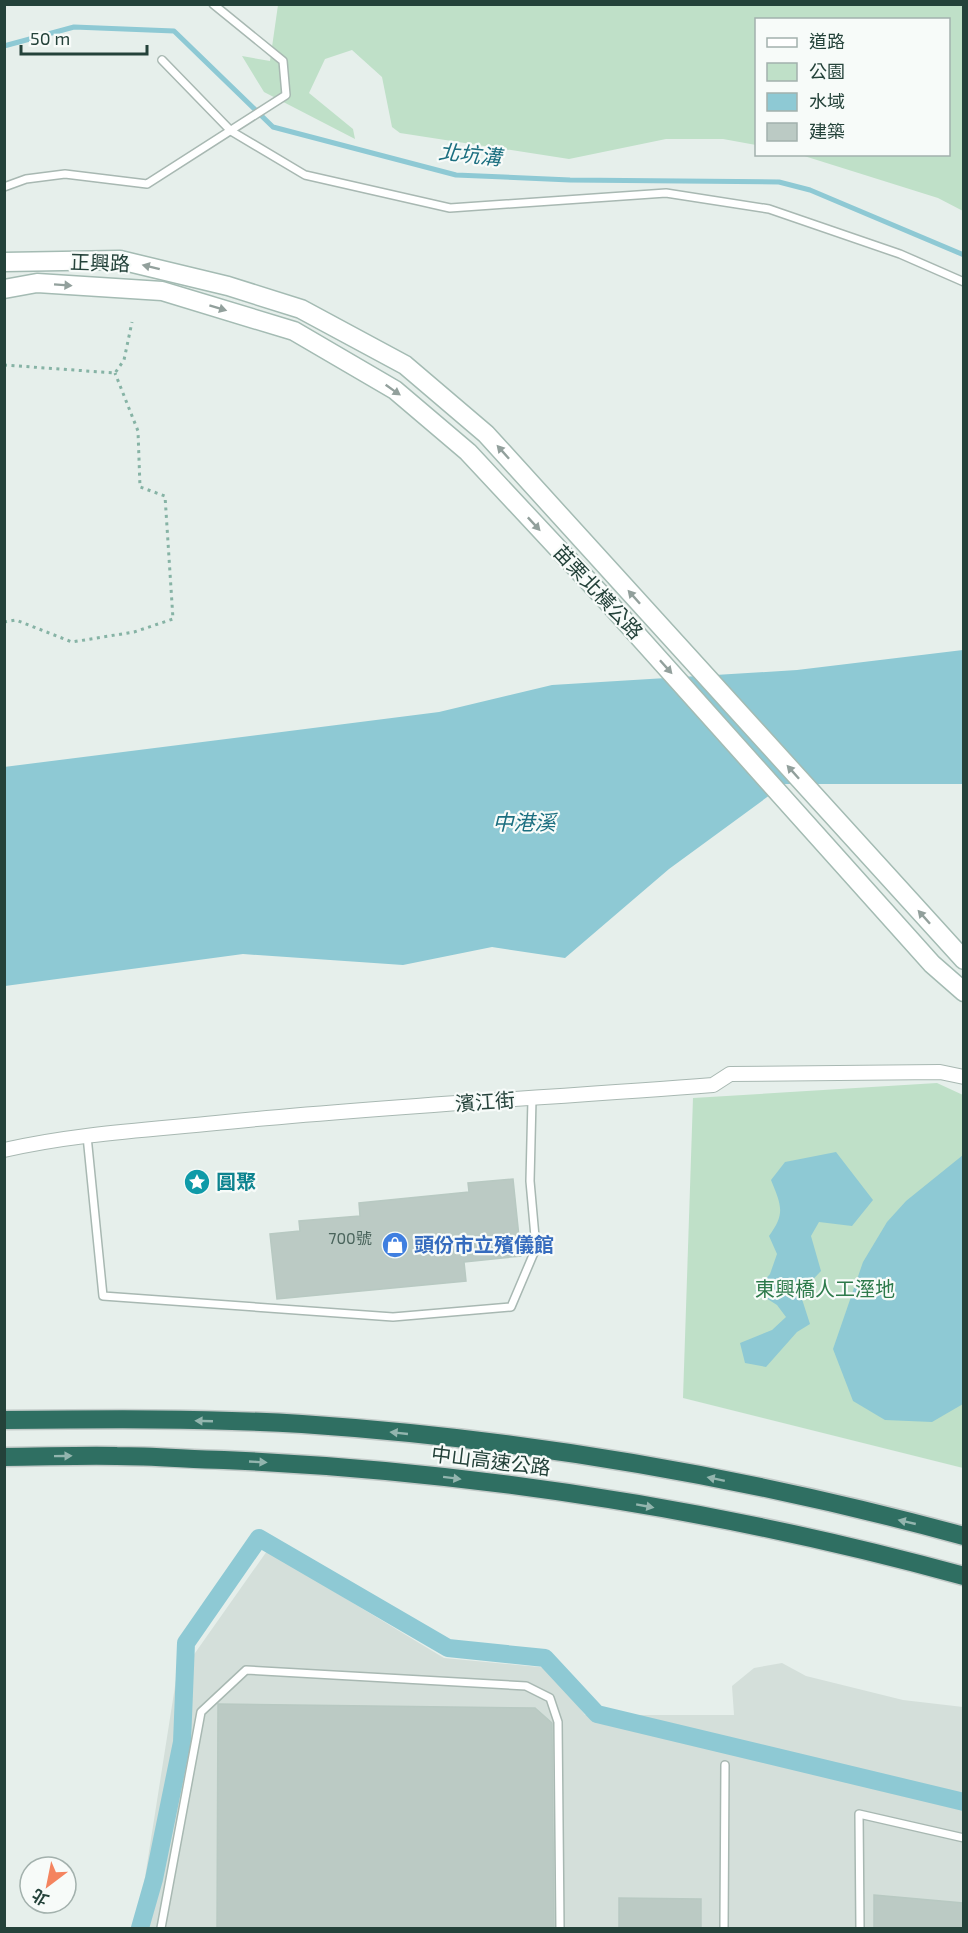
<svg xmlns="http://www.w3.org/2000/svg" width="968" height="1933" font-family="'Exo 2','Noto Sans TC',sans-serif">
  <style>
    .built { fill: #d4dfda }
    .green { fill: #bfe0c8 }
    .water { fill: #8ec9d4 }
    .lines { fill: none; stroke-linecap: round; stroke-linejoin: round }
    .stream { stroke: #8ec9d4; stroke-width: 5 }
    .canal { stroke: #8ec9d4; stroke-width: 18 }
    .building { fill: #bbcac4; stroke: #b8c9c2; stroke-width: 1.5 }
    .service-casing { stroke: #a8b8b2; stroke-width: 10 }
    .minor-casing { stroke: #a8b8b2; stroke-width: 16 }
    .secondary-casing { stroke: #a4bbb3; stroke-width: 21 }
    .motorway-casing { stroke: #c2cac8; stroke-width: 21 }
    .path { stroke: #86b3a5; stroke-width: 3; stroke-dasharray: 3 4.5; stroke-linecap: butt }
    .service { stroke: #fff; stroke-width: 7 }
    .minor { stroke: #fff; stroke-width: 14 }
    .secondary { stroke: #fff; stroke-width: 18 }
    .motorway { stroke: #2f6f62; stroke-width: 18 }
    .oneway { fill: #92a09c }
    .oneway2 { fill: #93b5ae }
    .labels { text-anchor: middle; stroke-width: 4.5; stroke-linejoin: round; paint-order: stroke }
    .number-label { font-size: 16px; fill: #4a645c }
    .street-label { font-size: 20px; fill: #24423a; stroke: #f7fbf9 }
    .culture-label { font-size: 20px; font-weight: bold; fill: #0d838f; stroke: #f7fbf9; text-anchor: start }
    .shop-label { font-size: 20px; font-weight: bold; fill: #366cbe; stroke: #f7fbf9; text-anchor: start }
    .park-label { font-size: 20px; fill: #2d7a4b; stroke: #f7fbf9 }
    .water-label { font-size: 21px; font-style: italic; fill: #1c6f80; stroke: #f7fbf9 }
  </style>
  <rect width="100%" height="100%" fill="#e6efeb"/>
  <path class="built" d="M 267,1551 L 444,1658 L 549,1668 L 585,1715 L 734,1715 L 732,1686 L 754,1668 L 782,1663 L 806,1676 L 903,1700 L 963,1707 L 963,1928 L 137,1928 L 176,1680 Z"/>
  <g class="green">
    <path d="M 278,5 L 963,5 L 963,211 L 938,198 L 801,155 L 948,154 L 948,20 L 756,20 L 756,145 L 723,139 L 666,139 L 569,159 L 400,133 L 392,127 L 382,77 L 352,50 L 325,59 L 309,93 L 353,129 L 355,139 L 264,92 L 242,56 L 270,61 Z"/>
    <path d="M 937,1083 L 963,1095 L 963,1468 L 683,1398 L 693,1098 Z"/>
  </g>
  <g class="water">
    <path d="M 963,650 L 963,784 L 785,784 L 669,869 L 565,958 L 492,947 L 403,965 L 243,954 L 5,986 L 4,767 L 439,712 L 552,685 L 797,670 Z"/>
    <path d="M 836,1152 L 873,1200 L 852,1226 L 819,1222 L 811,1236 L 821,1271 L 800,1293 L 810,1324 L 797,1332 L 766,1367 L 745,1363 L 740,1343 L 772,1330 L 786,1317 L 777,1305 L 755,1291 L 770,1274 L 777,1254 L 769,1236 C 786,1213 781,1205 771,1180 L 785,1162 Z"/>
    <path d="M 963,1155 L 963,1404 L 932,1422 L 885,1420 L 853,1401 L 833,1349 L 863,1262 L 887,1222 L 906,1201 Z"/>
  </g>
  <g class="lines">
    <path class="stream" d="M 4,46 L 74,27 L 174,31 L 273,127 L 456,175 L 570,180 L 779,182 L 810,190 L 964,255"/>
    <path class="canal" d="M 140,1928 L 154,1879 L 182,1742 L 186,1643 L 259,1538 L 448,1648 L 545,1658 L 597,1714 L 964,1802"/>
  </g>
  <g class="building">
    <path d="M 513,1179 L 521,1256 L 464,1262 L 466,1281 L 277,1299 L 270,1234 L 300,1231 L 299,1221 L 360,1216 L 359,1203 L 469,1192 L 468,1183 Z"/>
    <path d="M 218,1704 L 535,1708 L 552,1723 L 554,1929 L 217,1929 Z"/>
    <path d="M 874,1895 L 963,1903 L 963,1929 L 874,1929 Z"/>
    <path d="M 619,1898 L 701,1899 L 701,1929 L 619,1929 Z"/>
  </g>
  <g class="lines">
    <g class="service-casing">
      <g id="service">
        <path d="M 162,60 L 231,131 L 305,175 L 450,208 L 666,193 L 769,209 L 900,254 L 964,282"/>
        <path d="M 4,187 L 26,179 L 65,174 L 147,184 L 286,95 L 283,61 L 213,4"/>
        <path d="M 87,1136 L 103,1296 L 393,1317 L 511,1307 L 536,1248 L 530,1181 L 532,1099"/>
        <path d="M 161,1928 L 201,1712 L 246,1670 L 526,1686 L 550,1698 L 558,1722 L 560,1928"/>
        <path d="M 724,1928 L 725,1765"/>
        <path d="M 860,1928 L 859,1814 L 964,1838"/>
      </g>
    </g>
    <g class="minor-casing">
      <path id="minor" d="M 4,1150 C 74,1134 145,1130 216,1123 C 381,1106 547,1098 713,1085 L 730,1074 L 940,1072 L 964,1077"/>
    </g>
    <g class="secondary-casing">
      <g id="secondary">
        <path d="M 4,262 L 120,260 L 228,286 L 301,309 L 405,365 L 486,434 L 964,960"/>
        <path d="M 4,289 L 37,283 L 162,291 L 294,331 L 395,390 L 468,452 L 606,600 L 932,964 L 964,992"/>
      </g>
    </g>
    <g class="motorway-casing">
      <g id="motorway">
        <path d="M 4,1420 C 104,1419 203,1418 302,1424 C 524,1439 748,1477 964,1536"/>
        <path d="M 4,1457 C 42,1457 79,1455 117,1456 C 152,1456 188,1459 224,1460 C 473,1471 723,1510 964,1576"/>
      </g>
    </g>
    <g class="path">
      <path d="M 4,365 L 115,373 L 124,360 L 132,322"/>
      <path d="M 4,622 L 16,620 L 72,642 L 134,632 L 173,619 L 165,496 L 140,487 L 138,431 L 115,373"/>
    </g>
    <use href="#service" class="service"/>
    <use href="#minor" class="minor"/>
    <use href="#secondary" class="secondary"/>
    <use href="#motorway" class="motorway"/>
  </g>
  <defs><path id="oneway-solid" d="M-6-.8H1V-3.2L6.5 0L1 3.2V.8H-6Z" transform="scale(1.5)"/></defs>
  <g class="oneway">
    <use href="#oneway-solid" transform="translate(151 267) rotate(-166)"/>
    <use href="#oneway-solid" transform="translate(63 285) rotate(4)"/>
    <use href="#oneway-solid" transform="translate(218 308) rotate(17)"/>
    <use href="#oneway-solid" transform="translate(393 390) rotate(35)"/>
    <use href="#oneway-solid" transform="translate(503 452) rotate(-132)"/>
    <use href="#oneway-solid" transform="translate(534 524) rotate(47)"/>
    <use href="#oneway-solid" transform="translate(634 597) rotate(-132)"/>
    <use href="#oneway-solid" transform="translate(666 667) rotate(48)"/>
    <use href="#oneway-solid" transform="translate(793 772) rotate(-132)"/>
    <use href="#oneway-solid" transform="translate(924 917) rotate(-132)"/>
  </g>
  <g class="oneway2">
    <use href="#oneway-solid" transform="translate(204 1421) rotate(-178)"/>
    <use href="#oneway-solid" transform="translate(399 1433) rotate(-174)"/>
    <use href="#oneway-solid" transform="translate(63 1456) rotate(-1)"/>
    <use href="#oneway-solid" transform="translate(258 1462) rotate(3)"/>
    <use href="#oneway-solid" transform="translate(452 1478) rotate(7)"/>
    <use href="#oneway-solid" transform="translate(716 1479) rotate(-168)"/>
    <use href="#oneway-solid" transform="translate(645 1506) rotate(10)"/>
    <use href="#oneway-solid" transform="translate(907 1522) rotate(-167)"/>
  </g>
  <defs>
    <g id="sight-disc" transform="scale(1.35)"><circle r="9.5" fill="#0f9aa8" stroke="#f7fbf9"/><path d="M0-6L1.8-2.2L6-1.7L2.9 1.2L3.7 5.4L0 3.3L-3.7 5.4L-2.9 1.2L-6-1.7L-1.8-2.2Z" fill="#fff"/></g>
    <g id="shop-disc" transform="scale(1.35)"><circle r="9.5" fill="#3f7fe0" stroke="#f7fbf9"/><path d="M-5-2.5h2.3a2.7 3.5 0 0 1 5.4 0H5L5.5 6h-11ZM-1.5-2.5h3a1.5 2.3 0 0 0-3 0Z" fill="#fff"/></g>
  </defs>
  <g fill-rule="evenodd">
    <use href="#sight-disc" x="197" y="1182"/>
    <use href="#shop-disc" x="395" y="1245"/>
  </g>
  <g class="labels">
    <g class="number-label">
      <text x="350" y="1244">700號</text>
    </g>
    <g class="street-label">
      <text transform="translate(100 263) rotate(2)" y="7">正興路</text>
      <text transform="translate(598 592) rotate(47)" y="7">苗栗北橫公路</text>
      <text transform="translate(485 1102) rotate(-4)" y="7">濱江街</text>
      <text transform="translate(491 1461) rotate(7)" y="7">中山高速公路</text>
    </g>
    <g class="culture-label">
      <text x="216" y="1189">圓聚</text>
    </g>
    <g class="shop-label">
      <text x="414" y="1252">頭份市立殯儀館</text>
    </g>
    <g class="park-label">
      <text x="825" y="1296">東興橋人工溼地</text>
    </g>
    <g class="water-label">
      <text transform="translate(470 155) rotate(6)" y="7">北坑溝</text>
      <text x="524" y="830">中港溪</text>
    </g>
  </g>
  <rect width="968" height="1933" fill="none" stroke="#24423a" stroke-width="12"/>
  <rect x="755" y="18" width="195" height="138" fill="#f7fbf9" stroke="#a3b1ad" stroke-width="1.5"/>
  <rect x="767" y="38" width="30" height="9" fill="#ffffff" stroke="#a3b1ad" stroke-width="1.5"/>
  <text x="809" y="48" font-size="18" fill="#24423a">道路</text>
  <rect x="767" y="63" width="30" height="18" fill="#bfe0c8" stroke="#a3b1ad" stroke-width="1.5"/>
  <text x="809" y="78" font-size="18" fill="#24423a">公園</text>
  <rect x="767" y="93" width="30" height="18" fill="#8ec9d4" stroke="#a3b1ad" stroke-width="1.5"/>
  <text x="809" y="108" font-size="18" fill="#24423a">水域</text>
  <rect x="767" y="123" width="30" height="18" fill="#bbcac4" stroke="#a3b1ad" stroke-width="1.5"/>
  <text x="809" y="138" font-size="18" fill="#24423a">建築</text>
  <g transform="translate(48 1885) rotate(212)"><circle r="28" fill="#f7fbf9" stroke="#a3b1ad" stroke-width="1.5"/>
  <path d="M0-4.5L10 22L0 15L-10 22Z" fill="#f4845f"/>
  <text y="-9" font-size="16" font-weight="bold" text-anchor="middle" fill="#24423a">北</text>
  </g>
  <path d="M21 45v9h126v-9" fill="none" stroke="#24423a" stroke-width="3"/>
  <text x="30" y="45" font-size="18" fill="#24423a" stroke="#f7fbf9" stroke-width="4.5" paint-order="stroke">50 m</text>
</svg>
